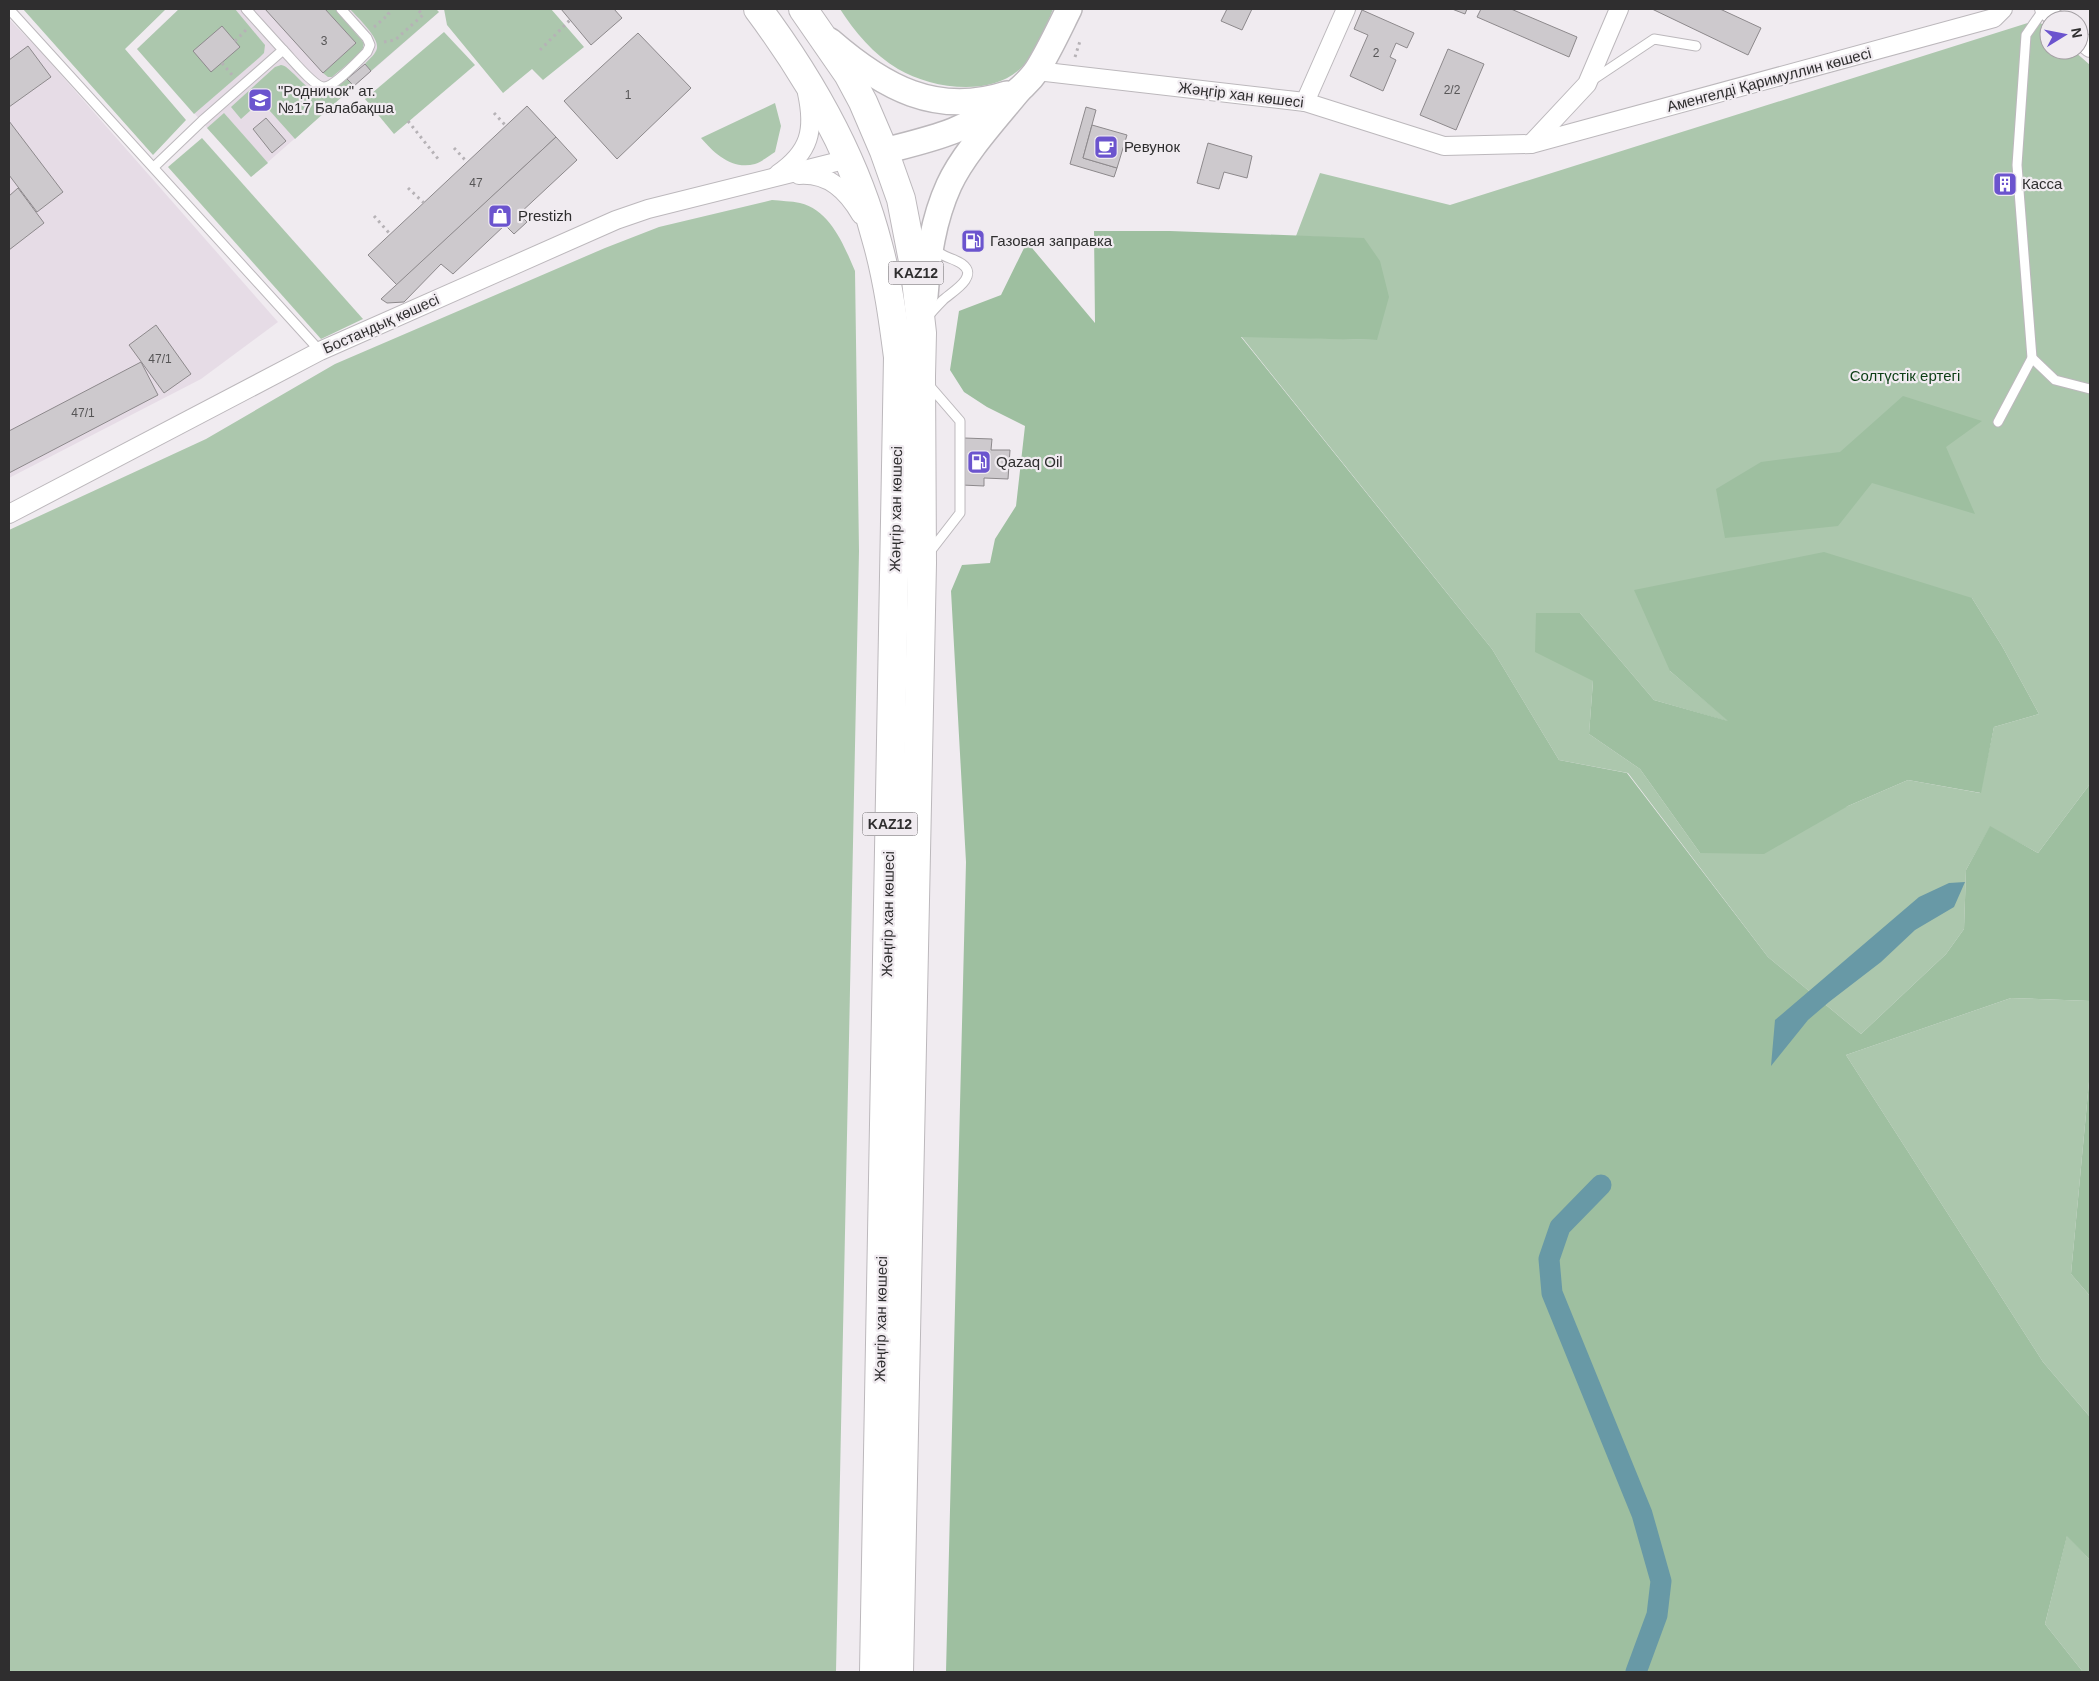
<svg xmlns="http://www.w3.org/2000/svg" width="2099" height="1681" font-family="Arial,sans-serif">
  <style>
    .built { fill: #e6dce6 }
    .green { fill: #acc7ad; fill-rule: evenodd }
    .forest { fill: #9ebfa0 }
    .water { fill: #6899a6 }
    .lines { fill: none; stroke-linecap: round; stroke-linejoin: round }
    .canal { stroke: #6899a6; stroke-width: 21 }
    .building { fill: #cdc9cd; stroke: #8d898c }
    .lane-casing { stroke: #bcb8bc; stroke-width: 11 }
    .street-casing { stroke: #bcb8bc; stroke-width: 20 }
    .secondary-casing { stroke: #bcb8bc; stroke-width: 28 }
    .primary-casing { stroke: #bcb8bc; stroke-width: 30 }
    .path { stroke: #b6b2b6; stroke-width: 3; stroke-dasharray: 2.5 4; stroke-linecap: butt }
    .lane { stroke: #fff; stroke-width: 9 }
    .street { stroke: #fff; stroke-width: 18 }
    .secondary { stroke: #fff; stroke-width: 25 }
    .primary { stroke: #fff; stroke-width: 28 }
    .labels { text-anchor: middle; stroke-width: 4.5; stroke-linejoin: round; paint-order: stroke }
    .number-label { font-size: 12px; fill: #565556 }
    .shield { fill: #f0ebf0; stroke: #696769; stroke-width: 1 }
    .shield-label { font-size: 14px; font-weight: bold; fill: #2f2e2f }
    .street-label { font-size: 15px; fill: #2f2e2f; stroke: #f0ebf0 }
    .poi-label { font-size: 15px; fill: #2f2e2f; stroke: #f0ebf0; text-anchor: start }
    .park-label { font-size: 15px; fill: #0b3d14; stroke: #f0ebf0 }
  </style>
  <rect width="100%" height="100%" fill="#f0ebf0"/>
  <g class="built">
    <path d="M 179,9 L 436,9 L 439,12 L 251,177 L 137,49 Z"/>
    <path d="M 9,19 L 41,52 L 278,322 L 201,379 L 9,478 Z"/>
  </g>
  <g class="green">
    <path d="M 23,9 L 166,9 L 125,49 L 186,120 L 153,155 Z"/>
    <path d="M 179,9 L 235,9 L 265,45 L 264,53 L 260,57 L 194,114 L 137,49 Z"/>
    <path d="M 325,9 L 335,9 L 364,43 L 362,52 L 332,77 L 328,77 L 323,73 L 356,43 Z"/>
    <path d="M 350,9 L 436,9 L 439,12 L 371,71 L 365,64 C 369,59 376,54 377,48 C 379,37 357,17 350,9 Z"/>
    <path d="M 444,9 L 551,9 L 584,47 L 543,80 L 532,69 L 503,93 L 447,25 Z"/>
    <path d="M 840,9 L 1053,9 C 1045,29 1038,50 1023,66 C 993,98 932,89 898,69 C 874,55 854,31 840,9 Z"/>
    <path d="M 2037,20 L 2049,30 L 2049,50 L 2073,50 L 2090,65 L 2090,784 L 2038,853 L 1990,827 L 1966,870 L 1964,929 L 1946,954 L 1861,1034 L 1768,957 L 1628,773 L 1559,760 L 1492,649 L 1241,336 L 1377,340 L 1364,239 L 1296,236 L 1320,173 L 1450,205 ZM 1972,598 L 2002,646 L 2039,714 L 1994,727 L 1980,793 L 1908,780 L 1848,806 L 1700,853 L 1640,769 L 1589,734 L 1593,681 L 1580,613 L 1654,700 L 1730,722 L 1670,671 Z"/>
    <path d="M 444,32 L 475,65 L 394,134 L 365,99 Z"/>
    <path d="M 281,65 C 287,66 289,70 294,74 C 317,97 320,101 347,79 L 354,86 L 295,139 L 261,101 L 241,119 L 231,107 L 275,67 Z"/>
    <path d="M 775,103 L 781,126 L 775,152 C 769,156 761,162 755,164 C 732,170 715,154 701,138 Z"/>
    <path d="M 224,113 L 268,163 L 251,177 L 207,128 Z"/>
    <path d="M 202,138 L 363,319 L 321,339 L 168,167 Z"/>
    <path d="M 772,200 C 781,201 791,201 800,203 C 830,210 844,245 855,271 L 859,551 L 836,1672 L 9,1672 L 9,530 L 206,439 L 335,364 L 605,248 L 659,227 Z"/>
    <path d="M 2011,998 L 2090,1001 L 2090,1071 L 2071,1274 L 2090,1296 L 2090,1417 L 2043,1362 L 1846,1055 Z"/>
    <path d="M 2067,1535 L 2090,1560 L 2090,1672 L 2083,1672 L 2045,1624 Z"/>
  </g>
  <g class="forest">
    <path d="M 1094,231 L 1170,231 L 1364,238 L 1380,261 L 1389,297 L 1377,340 L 1241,337 L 1492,649 L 1559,760 L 1627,773 L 1768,957 L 1861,1034 L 1946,954 L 1964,929 L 1966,870 L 1990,826 L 2038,853 L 2090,784 L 2090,1001 L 2011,998 L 1846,1055 L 2043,1362 L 2090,1417 L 2090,1560 L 2067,1536 L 2045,1624 L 2083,1672 L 946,1672 L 966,862 L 951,591 L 962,565 L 990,563 L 995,539 L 1016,506 L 1025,426 L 987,407 L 964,392 L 950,370 L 959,311 L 1001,295 L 1027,242 L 1095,323 Z"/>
    <path d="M 1903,396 L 1982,421 L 1946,447 L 1975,514 L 1872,483 L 1838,526 L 1725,538 L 1716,489 L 1761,462 L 1840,452 Z"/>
    <path d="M 1824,552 L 1972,598 L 2002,646 L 2039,714 L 1994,727 L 1981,793 L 1908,780 L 1848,806 L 1764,854 L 1700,853 L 1640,769 L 1589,734 L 1593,681 L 1535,652 L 1536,613 L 1580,613 L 1654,700 L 1728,721 L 1670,671 L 1634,590 Z"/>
    <path d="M 2090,1071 L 2090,1296 L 2071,1274 Z"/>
  </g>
  <path class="water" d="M 1965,882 L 1954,907 L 1915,930 L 1881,962 L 1829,1002 L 1808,1020 L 1771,1066 L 1775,1020 L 1919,897 L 1949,883 Z"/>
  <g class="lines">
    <path class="canal" d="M 1601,1185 L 1560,1227 L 1549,1259 L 1552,1293 L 1642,1514 L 1661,1581 L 1657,1615 L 1636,1672"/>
  </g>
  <g class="building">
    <path d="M 265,9 L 325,9 L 356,43 L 323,73 Z"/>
    <path d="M 561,9 L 614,9 L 622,18 L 591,45 Z"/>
    <path d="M 1227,9 L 1252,9 L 1242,30 L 1221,21 Z"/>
    <path d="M 1452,9 L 1467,9 L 1465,14 Z"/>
    <path d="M 1481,9 L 1511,9 L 1577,37 L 1569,57 L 1477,17 Z"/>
    <path d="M 1652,9 L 1720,9 L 1761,28 L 1748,55 Z"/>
    <path d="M 1362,10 L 1414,33 L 1407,48 L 1396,43 L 1390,57 L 1396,60 L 1383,91 L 1350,76 L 1368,35 L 1354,29 Z"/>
    <path d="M 222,26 L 240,47 L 211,72 L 193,51 Z"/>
    <path d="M 638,33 L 691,88 L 617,159 L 564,101 Z"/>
    <path d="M 28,46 L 51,77 L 9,107 L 9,60 Z"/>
    <path d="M 1448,49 L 1484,64 L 1456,130 L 1420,115 Z"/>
    <path d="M 365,64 L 371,71 L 354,86 L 347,79 Z"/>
    <path d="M 527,106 L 556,137 L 397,285 L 368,255 Z"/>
    <path d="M 1086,107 L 1096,110 L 1083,158 L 1117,168 L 1114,177 L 1070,164 Z"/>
    <path d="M 266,118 L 286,141 L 272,153 L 253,129 Z"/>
    <path d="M 9,121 L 63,192 L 37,212 L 9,175 Z"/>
    <path d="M 1092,125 L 1127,135 L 1117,168 L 1083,158 Z"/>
    <path d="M 556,137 L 577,160 L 519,214 L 527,222 L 514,234 L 505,225 L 453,274 L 441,264 L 404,302 L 387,303 L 381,299 Z"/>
    <path d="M 1208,143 L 1252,156 L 1247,178 L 1224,172 L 1219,189 L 1197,183 Z"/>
    <path d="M 2008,178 L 2009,190 L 2003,191 L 2002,179 Z"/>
    <path d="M 18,188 L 44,223 L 9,250 L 9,196 Z"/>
    <path d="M 156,325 L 191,374 L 164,393 L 129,345 Z"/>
    <path d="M 141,362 L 158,395 L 9,473 L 9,431 Z"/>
    <path d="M 964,438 L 992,439 L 991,450 L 1010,450 L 1008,479 L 984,478 L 984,486 L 962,485 Z"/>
  </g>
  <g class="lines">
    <g class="lane-casing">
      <g id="lane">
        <path d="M 9,9 L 320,351"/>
        <path d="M 283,50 C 291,58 314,87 324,87 C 334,87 359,60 367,52 L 370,45 L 367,38 L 341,9"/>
        <path d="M 1591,81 L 1654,39 L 1696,46"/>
        <path d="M 154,167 L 202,121 L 283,50 L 246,9"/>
        <path d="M 927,318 C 932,311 937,306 943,300 C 950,293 980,277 962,264 C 952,257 942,258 934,248"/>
        <path d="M 2032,358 L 2055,380 L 2090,389"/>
        <path d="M 928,384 L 960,421 L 960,513 L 929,553"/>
        <path d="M 1998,422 L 2032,358 L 2017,165 L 2026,35 L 2044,9"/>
      </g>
    </g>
    <g class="street-casing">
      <g id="street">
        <path d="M 2044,9 L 2057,20"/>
        <path d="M 2079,39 L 2090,48"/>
        <path d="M 1037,71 L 1305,102 L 1444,146 L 1531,144 L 1994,18 L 2003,9"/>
        <path d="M 1305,102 L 1346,9"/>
        <path d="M 1531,144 L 1587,84 L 1619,9"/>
        <path d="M 778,174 C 810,152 815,130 807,93"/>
        <path d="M 799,175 C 829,173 847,191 861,215"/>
        <path d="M 9,514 L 320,351 L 616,220 L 648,209 L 848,159"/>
      </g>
    </g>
    <g class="secondary-casing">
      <g id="secondary">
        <path d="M 830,41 C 883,87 936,117 1007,94"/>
        <path d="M 884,151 C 934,138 965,132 1007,100 C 1018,91 1029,82 1037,70 C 1049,51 1059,29 1069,9"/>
        <path d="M 925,296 C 928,257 933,220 949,185 C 963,154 997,117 1019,90"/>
      </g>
    </g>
    <g class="primary-casing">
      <g id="primary">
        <path d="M 758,9 C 811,80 856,158 878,245 C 888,282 893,319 898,357 L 874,1672"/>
        <path d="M 803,9 L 848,74 L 863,102 L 884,151 L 901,199 L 915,271 L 922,333 L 921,376 L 922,563 L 899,1672"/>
      </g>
    </g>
    <g class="path">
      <path d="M 374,27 L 389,14 L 386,11"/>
      <path d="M 235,41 L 247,29"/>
      <path d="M 384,42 L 395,40 L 423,15 L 417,9"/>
      <path d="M 540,50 L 570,20"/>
      <path d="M 1075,57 L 1080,41"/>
      <path d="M 222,63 L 233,76"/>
      <path d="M 258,89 L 271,105 L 267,108"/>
      <path d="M 494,113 L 506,126"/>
      <path d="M 408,121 L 439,160"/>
      <path d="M 454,148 L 467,162"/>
      <path d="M 408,188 L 424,203"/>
      <path d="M 374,216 L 390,234"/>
    </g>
    <use href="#lane" class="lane"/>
    <use href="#street" class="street"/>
    <use href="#secondary" class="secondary"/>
    <use href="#primary" class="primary"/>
  </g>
  <defs>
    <g id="school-square" transform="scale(1.25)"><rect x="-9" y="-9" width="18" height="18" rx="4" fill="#6b54ce" stroke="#f0ebf0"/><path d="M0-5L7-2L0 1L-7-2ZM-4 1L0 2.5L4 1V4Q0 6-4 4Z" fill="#fff"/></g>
    <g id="cafe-square" transform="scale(1.25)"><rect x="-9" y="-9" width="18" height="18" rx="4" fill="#6b54ce" stroke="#f0ebf0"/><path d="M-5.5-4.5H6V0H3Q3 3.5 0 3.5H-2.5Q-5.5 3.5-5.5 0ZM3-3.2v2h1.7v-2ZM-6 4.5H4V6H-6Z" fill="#fff"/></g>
    <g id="building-square" transform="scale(1.25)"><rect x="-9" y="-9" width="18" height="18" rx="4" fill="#6b54ce" stroke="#f0ebf0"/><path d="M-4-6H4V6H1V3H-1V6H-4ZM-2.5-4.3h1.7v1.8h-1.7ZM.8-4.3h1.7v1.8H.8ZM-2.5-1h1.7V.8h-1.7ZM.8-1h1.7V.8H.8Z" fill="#fff"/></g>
    <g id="shop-square" transform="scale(1.25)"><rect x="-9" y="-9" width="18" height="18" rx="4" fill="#6b54ce" stroke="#f0ebf0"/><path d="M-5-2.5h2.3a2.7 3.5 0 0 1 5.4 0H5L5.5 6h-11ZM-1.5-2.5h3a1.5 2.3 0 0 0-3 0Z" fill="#fff"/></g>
    <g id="fuel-square" transform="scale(1.25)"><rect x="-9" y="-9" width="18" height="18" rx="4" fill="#6b54ce" stroke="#f0ebf0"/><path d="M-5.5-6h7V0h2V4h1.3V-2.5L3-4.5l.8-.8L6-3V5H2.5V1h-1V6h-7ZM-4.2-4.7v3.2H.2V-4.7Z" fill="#fff"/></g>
  </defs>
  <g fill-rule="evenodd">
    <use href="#school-square" x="260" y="100"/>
    <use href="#cafe-square" x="1106" y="147"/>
    <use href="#building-square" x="2005" y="184"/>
    <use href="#shop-square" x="500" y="216"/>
    <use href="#fuel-square" x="973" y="241"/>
    <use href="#fuel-square" x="979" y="462"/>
  </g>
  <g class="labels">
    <g class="number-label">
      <text x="324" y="45">3</text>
      <text x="1376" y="57">2</text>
      <text x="1452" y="94">2/2</text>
      <text x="628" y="99">1</text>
      <text x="476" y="187">47</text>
      <text x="160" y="363">47/1</text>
      <text x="83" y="417">47/1</text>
    </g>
    <g class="shield">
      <rect x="888.5" y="261.5" width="55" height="23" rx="4"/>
      <rect x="862.5" y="812.5" width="55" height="23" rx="4"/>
    </g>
    <g class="shield-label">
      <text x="916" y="278">KAZ12</text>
      <text x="890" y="829">KAZ12</text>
    </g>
    <g class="street-label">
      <text transform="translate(1769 80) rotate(-15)" y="5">Аменгелді Қаримуллин көшесі</text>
      <text transform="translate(1241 95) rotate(7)" y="5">Жәңгір хан көшесі</text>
      <text transform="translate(381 324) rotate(-24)" y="5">Бостандық көшесі</text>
      <text transform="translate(896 509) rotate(-89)" y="5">Жәңгір хан көшесі</text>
      <text transform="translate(888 914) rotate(-89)" y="5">Жәңгір хан көшесі</text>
      <text transform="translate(881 1319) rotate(-89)" y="5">Жәңгір хан көшесі</text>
    </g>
    <g class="poi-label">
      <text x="278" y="96">"Родничок" ат.<tspan x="278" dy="17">№17 Балабақша</tspan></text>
      <text x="1124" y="152">Ревунок</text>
      <text x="2022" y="189">Касса</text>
      <text x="518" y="221">Prestizh</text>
      <text x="990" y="246">Газовая заправка</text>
      <text x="996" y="467">Qazaq Oil</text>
    </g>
    <g class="park-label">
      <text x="1905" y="381">Солтүстік ертегі</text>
    </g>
  </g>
  <rect width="2099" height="1681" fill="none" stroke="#2f2e2f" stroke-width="20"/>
  <g transform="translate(2064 35) rotate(80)"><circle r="24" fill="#f0ebf0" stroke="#a39fa3"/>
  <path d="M0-4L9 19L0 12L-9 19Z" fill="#6b54ce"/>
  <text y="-8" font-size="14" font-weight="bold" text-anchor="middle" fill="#2f2e2f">N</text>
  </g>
</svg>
